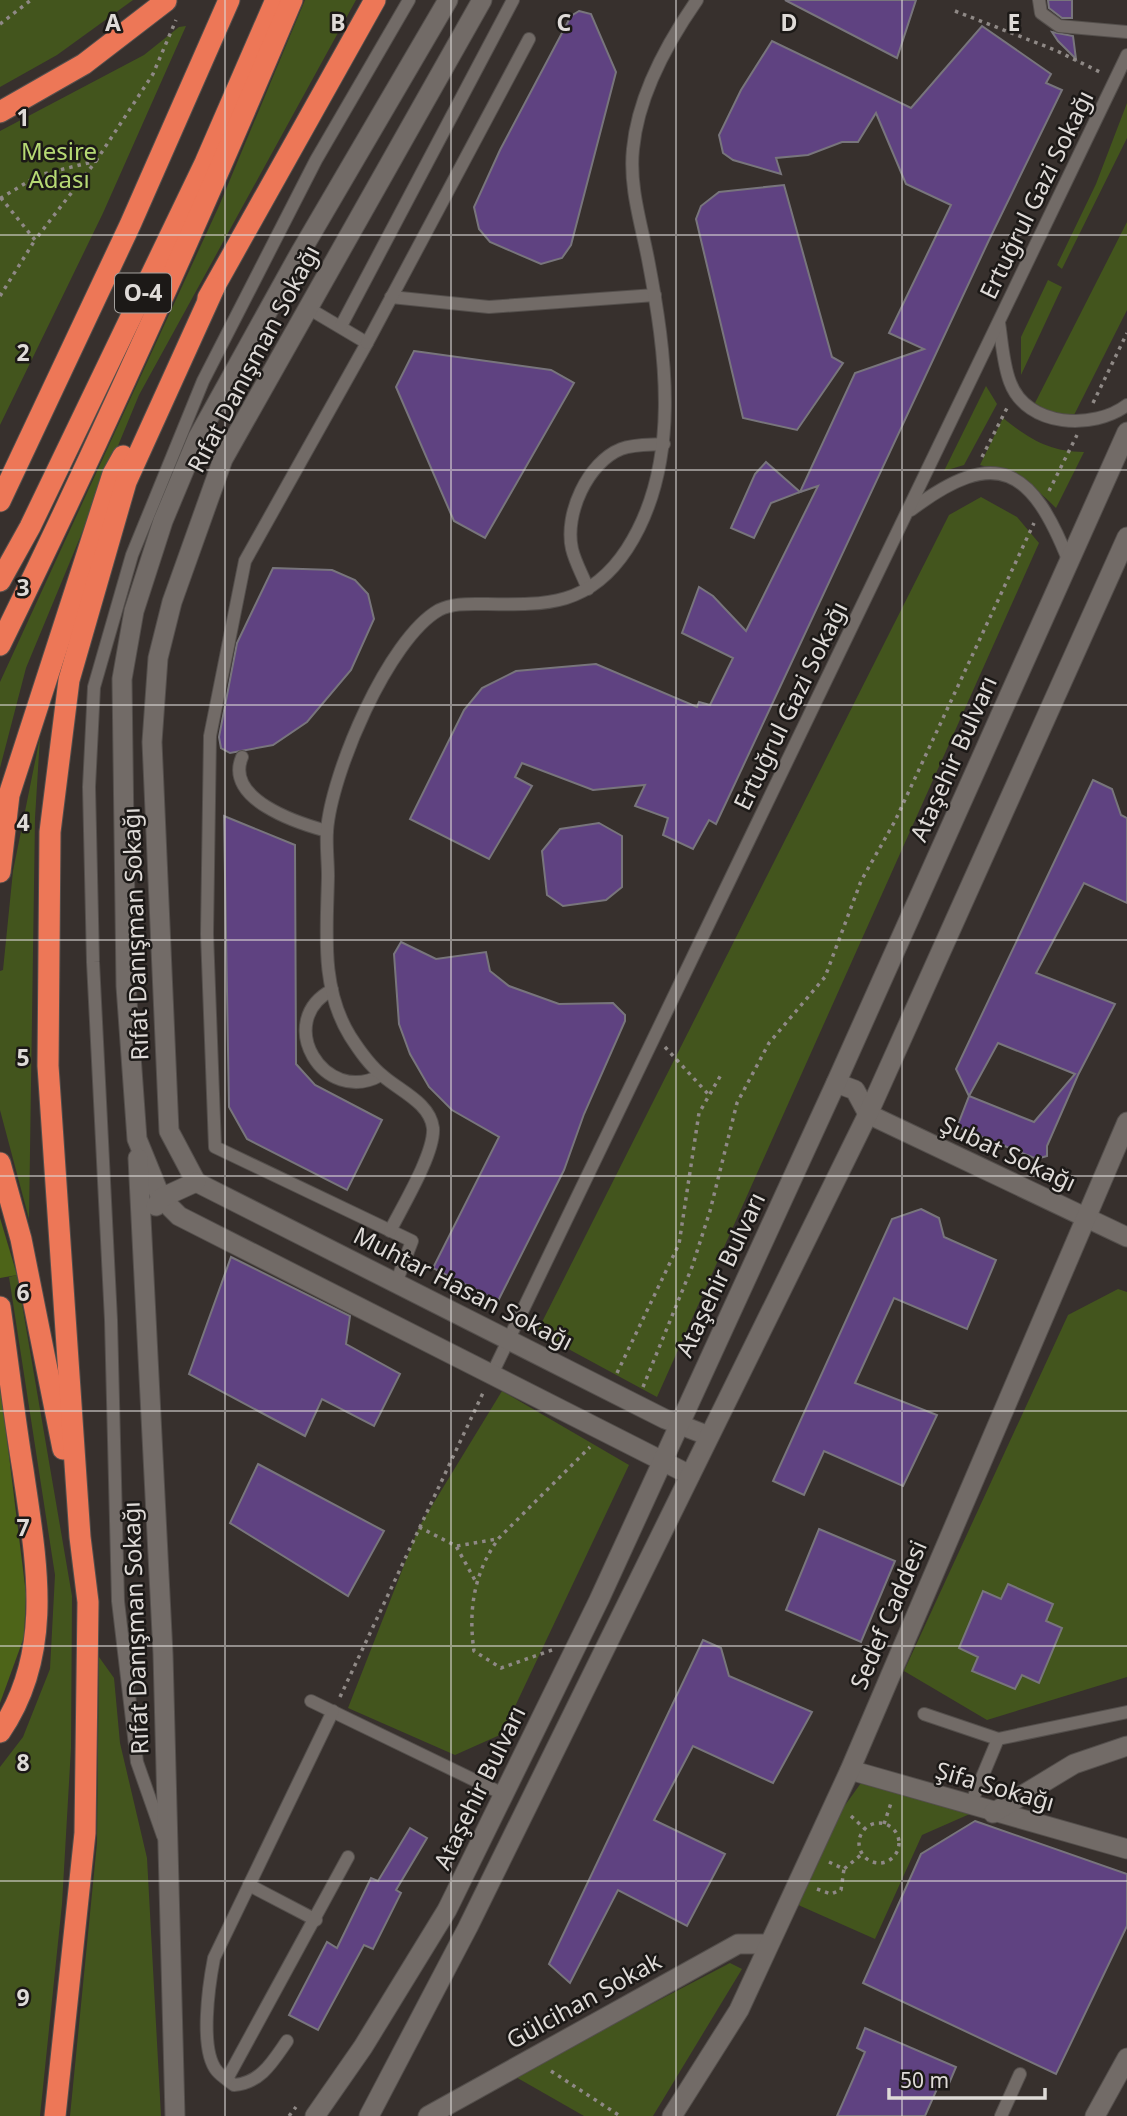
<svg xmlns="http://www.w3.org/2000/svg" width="1127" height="2116" font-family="'Noto Sans',sans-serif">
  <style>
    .green { fill: #43551d }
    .forest { fill: #4d6418 }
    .building { fill: #5f4281; stroke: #78757c; stroke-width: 2; fill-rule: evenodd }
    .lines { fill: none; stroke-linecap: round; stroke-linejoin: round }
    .service-casing { stroke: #544f4c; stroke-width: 14 }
    .minor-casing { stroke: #544f4c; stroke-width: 21 }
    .tertiary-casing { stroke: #544f4c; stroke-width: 21 }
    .secondary-casing { stroke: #544f4c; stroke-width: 21 }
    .motorway-casing { stroke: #544f4c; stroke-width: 23 }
    .path { stroke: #8f8986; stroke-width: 3.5; stroke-dasharray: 3.5 5; stroke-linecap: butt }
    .service { stroke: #726b67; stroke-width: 12 }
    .minor { stroke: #726b67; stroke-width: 19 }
    .tertiary { stroke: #726b67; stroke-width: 19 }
    .secondary { stroke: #726b67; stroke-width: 19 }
    .motorway { stroke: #ed7757; stroke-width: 21 }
    .grid { fill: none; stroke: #dfdbd8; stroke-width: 2; stroke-opacity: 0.55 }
    .labels { text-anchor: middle; stroke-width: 5; stroke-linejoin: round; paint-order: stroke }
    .shield { fill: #1c1917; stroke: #a4a19e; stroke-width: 2 }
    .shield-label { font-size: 23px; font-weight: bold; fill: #dfdbd8 }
    .park-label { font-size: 24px; fill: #b6d974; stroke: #1c1917 }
    .street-label { font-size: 24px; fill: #dfdbd8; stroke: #1c1917 }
    .grid-label { font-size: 23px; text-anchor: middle; font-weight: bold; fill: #dfdbd8; stroke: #1c1917; stroke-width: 5; stroke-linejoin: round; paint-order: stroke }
  </style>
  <rect width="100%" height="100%" fill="#37302d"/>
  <g class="green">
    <path d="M 0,0 L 133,0 L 57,55 L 0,87 Z"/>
    <path d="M 305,0 L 356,0 L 139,395 L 26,668 L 0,768 L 0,682 L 219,206 Z"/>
    <path d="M 186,26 L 103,213 L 0,425 L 0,131 L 144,55 L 179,27 Z"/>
    <path d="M 1127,103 L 1127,138 L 1062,269 L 1057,265 L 1096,184 Z"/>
    <path d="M 1127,222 L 1127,310 L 1072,419 L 1052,414 L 1035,403 Z"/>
    <path d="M 1048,280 L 1062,287 L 1021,375 L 1021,337 Z"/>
    <path d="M 986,386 L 997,404 L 964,465 L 944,471 Z"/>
    <path d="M 1003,418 C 1029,439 1050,452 1084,452 L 1056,508 C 1032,484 1013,473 980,465 Z"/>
    <path d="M 981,497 L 1017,517 L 1039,543 L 657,1397 L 537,1332 L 949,515 Z"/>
    <path d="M 40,737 L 35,818 L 29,1219 L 0,1110 L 0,971 L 3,970 L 13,871 Z"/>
    <path d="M 17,1275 L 72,1596 L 71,1748 L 62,1904 L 40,2116 L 0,2116 L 0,1767 L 23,1737 L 50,1669 L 55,1575 L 9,1277 Z"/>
    <path d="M 1118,1289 L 1127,1292 L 1127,1677 L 987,1720 L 904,1671 L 1068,1315 Z"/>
    <path d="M 502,1391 L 629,1465 L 502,1734 L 455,1755 L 348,1708 L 419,1527 Z"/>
    <path d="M 99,1657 L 114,1678 L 120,1743 L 147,1858 L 161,2116 L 70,2116 L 97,1843 Z"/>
    <path d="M 861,1783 L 972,1813 L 922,1835 L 875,1939 L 796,1904 L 838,1815 Z"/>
    <path d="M 730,1963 L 742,1969 L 653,2116 L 584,2116 L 514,2076 Z"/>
  </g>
  <g class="forest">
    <path d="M 0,1218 L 17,1275 L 0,1278 Z"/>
    <path d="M 0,1383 L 26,1594 L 24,1637 L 0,1703 Z"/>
  </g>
  <g class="building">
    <path d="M 785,0 L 916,0 L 897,58 Z"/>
    <path d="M 1048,0 L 1072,0 L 1072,18 L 1062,18 L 1049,8 Z"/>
    <path d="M 579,11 L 591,14 L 616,72 L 571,245 L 562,258 L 541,264 L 490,242 L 479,229 L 474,207 L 500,150 L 571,16 Z"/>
    <path d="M 982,26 L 1051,74 L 1046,83 L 1062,90 L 989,240 L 716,824 L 709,820 L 693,849 L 663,835 L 668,818 L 635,806 L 645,785 L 593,790 L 522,763 L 515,777 L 532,786 L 489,859 L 410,819 L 464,710 L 482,688 L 516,671 L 596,664 L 697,707 L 699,702 L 710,705 L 733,658 L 682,633 L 699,587 L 713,596 L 746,631 L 818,486 L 800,492 L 855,373 L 924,349 L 889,333 L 951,205 L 906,184 L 876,113 L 858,142 L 842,142 L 808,155 L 776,158 L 781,174 L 733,160 L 723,153 L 719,135 L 741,90 L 772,41 L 911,108 Z"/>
    <path d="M 1052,32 L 1073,36 L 1076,59 L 1058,41 Z"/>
    <path d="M 784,185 L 832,357 L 843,363 L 797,430 L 743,418 L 696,219 L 701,206 L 719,192 Z"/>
    <path d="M 414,351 L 551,370 L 574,383 L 485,538 L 454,521 L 396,387 Z"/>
    <path d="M 766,462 L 800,492 L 771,503 L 754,538 L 731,528 L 755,474 Z"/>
    <path d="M 273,568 L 332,570 L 355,580 L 368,594 L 374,619 L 351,670 L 307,722 L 273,745 L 230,753 L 221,748 L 219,737 L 237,643 Z"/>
    <path d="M 1093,780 L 1112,789 L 1121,815 L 1127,818 L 1127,903 L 1084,883 L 1036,973 L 1115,1004 L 1078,1075 L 1047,1146 L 1047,1156 L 1037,1159 L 957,1127 L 969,1096 L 956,1069 ZM 998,1043 L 1075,1074 L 1034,1122 L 969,1096 Z"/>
    <path d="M 224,816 L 295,845 L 296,1064 L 315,1085 L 382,1120 L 347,1190 L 247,1139 L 229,1107 Z"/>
    <path d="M 599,823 L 622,836 L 622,887 L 606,900 L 563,906 L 547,895 L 542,851 L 560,829 Z"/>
    <path d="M 401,942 L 436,959 L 486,952 L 490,971 L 509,986 L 559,1004 L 613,1003 L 625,1015 L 625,1021 L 584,1114 L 564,1170 L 498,1301 L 433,1268 L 499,1137 L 452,1110 L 429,1087 L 410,1054 L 399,1024 L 394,954 Z"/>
    <path d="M 921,1209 L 939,1218 L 944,1237 L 996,1260 L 967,1329 L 894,1298 L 855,1383 L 937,1415 L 903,1486 L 824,1451 L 804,1495 L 773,1481 L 892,1219 Z"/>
    <path d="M 231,1257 L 350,1316 L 346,1344 L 400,1374 L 374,1426 L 322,1399 L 305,1436 L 189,1374 Z"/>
    <path d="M 258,1464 L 384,1531 L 348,1596 L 230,1523 Z"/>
    <path d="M 819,1529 L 895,1561 L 861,1642 L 786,1610 Z"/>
    <path d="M 1008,1584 L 1053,1604 L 1046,1621 L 1062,1628 L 1039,1683 L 1022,1675 L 1015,1689 L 972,1671 L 978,1657 L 959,1648 L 983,1591 L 1001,1599 Z"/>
    <path d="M 703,1640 L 721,1648 L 729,1676 L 812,1712 L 773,1783 L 693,1746 L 654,1820 L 725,1854 L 687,1926 L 618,1890 L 570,1983 L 549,1964 Z"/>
    <path d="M 975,1821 L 1127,1874 L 1127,1926 L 1056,2074 L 863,1983 L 921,1854 Z"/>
    <path d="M 410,1828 L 427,1838 L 396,1890 L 401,1893 L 373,1949 L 364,1945 L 318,2030 L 289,2015 L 327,1942 L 337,1948 L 371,1878 L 378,1881 Z"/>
    <path d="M 865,2028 L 956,2067 L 948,2086 L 940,2082 L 925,2116 L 837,2116 L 865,2052 L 857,2048 Z"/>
  </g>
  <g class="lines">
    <g class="service-casing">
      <g id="service">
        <path d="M 1039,0 L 1041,13 L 1059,26 L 1127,32"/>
        <path d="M 391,297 L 489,307 L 655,295"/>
        <path d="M 308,308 L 367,343 L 245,561 L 210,736 L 207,934 L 215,1147 L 412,1241 L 396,1283"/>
        <path d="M 999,323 C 1002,342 1003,364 1010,382 C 1027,428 1094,430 1127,405"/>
        <path d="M 341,326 L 513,0"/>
        <path d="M 367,343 L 529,39"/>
        <path d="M 911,510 C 997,445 1032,468 1069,562"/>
        <path d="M 588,589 C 583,576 575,562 572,549 C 564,514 588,462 621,449 C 634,444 650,445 664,444"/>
        <path d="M 242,757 C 224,799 297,823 327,831"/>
        <path d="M 332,990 C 273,1021 324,1107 381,1075"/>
        <path d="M 390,1231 C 402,1207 435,1153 433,1128 C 430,1103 400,1091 383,1076 C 369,1065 359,1050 350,1036 C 320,987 327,931 328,876 C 328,861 326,846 327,831 C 331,774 388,639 439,610 C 453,603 469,604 483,604 C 545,605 589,607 627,549 C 682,464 666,353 648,259 C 641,223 629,186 633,149 C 638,95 667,43 697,0"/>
        <path d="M 492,1374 L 1127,55"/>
        <path d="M 311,1701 L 503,1794"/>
        <path d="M 924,1714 L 998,1739"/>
        <path d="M 970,1806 L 998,1739 L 1127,1712"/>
        <path d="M 163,1836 L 137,1762 L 118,1601 L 111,1320 L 93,962 L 89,787 L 94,687 L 132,555 L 203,381 L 316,160 L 409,0"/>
        <path d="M 249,1885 L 316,1920"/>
        <path d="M 287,2041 C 273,2061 261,2083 234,2085 C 229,2081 221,2076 217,2071 C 199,2050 209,1984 214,1958 L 333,1711"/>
        <path d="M 227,2079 L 348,1857"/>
        <path d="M 1001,2116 L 1020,2074"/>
      </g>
    </g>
    <g class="minor-casing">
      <g id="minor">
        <path d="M 868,1114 L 1127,1237"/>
        <path d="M 850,1770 L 1127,1849"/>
        <path d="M 993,1813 L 1074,1764 L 1127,1746"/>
        <path d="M 428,2116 L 738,1944 L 768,1944"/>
        <path d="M 672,2116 L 739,2010 L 850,1770 L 1127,1122"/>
        <path d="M 1095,2116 L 1127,2058"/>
      </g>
    </g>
    <g class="tertiary-casing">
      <g id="tertiary">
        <path d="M 448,0 L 300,253 L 198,437 L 163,521 L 134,611 L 122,679 L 126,986 L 137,1139 L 161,1198 L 179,1216 L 690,1475"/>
        <path d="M 836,1083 L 855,1090 L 868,1114"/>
        <path d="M 138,1158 L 163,1654 L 175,2116"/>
        <path d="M 196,1182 L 169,1131 L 152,742 L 158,658 L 172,602 L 223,459 L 482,0"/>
        <path d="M 196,1182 L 665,1419 L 709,1436"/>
        <path d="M 156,1206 L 161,1198 L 196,1182"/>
      </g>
    </g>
    <g class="secondary-casing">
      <g id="secondary">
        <path d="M 315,2116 L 363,2047 L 447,1910 L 599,1600 L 836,1083 L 1127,432"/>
        <path d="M 369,2116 L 468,1927 L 868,1114 L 1127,537"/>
      </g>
    </g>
    <g class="motorway-casing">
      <g id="motorway">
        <path d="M 0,112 L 84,64 L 166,1"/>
        <path d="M 208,298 L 375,0"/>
        <path d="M 0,501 L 130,225 L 229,0"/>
        <path d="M 0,581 L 30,527 L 205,163 L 275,2"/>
        <path d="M 0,645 C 104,433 200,218 292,0"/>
        <path d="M 0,872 L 9,795 L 113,474 L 123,456"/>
        <path d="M 0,1163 L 21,1239 L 63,1449"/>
        <path d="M 0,1307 C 8,1361 14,1416 23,1470 C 36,1560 55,1652 0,1732"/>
        <path d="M 55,2116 L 85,1833 L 88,1602 L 80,1537 L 48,1066 L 50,832 L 69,680 L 126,482 L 214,288"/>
      </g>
    </g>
    <g class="path">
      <path d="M 955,11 L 1055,50 L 1102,73"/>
      <path d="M 0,24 L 31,0"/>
      <path d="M 96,161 L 153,74 L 176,20"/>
      <path d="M 0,198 L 1,198 L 39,175 L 96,161 L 35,240 L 1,198"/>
      <path d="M 0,296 L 35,240"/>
      <path d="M 1093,403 L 1127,333"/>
      <path d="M 982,457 L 1007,408"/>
      <path d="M 1049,491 L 1077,435"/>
      <path d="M 665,1047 L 709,1095"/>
      <path d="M 617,1373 L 679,1244 L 699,1113 L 722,1073"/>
      <path d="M 643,1387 L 692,1267 L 710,1211 L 737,1103 L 769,1043 L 825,977 L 861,881 L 895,821 L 1034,523"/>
      <path d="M 419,1527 L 456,1546 L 476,1582"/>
      <path d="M 457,1546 L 497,1539"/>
      <path d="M 552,1650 L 501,1668 L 474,1651 C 468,1610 474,1572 499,1538 L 590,1447"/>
      <path d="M 340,1697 L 483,1393"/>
      <path d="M 851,1816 L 865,1829"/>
      <circle cx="879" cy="1843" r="20"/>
      <path d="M 884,1824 L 891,1803"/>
      <path d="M 829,1862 L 844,1869 L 862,1854"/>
      <path d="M 817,1889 L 831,1894 L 841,1890 L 844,1869"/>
      <path d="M 551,2071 L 620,2116"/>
      <path d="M 289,2116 L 296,2107"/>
    </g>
    <use href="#service" class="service"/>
    <use href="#minor" class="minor"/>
    <use href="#tertiary" class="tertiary"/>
    <use href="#secondary" class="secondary"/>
    <use href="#motorway" class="motorway"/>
  </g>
  <path class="grid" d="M 225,0 L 225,2116M 451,0 L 451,2116M 676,0 L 676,2116M 902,0 L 902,2116M 0,235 L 1127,235M 0,470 L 1127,470M 0,705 L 1127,705M 0,940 L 1127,940M 0,1176 L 1127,1176M 0,1411 L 1127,1411M 0,1646 L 1127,1646M 0,1881 L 1127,1881"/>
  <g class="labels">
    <rect class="shield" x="115" y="273.5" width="56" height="39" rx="5"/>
    <g class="shield-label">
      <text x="143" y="301">O-4</text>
    </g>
    <g class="park-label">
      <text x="59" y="160">Mesire<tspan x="59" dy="28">Adası</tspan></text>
    </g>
    <g class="street-label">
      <text transform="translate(1037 195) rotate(-64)" y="8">Ertuğrul Gazi Sokağı</text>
      <text transform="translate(254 359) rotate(-62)" y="8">Rıfat Danışman Sokağı</text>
      <text transform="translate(791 706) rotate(-64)" y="8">Ertuğrul Gazi Sokağı</text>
      <text transform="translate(954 759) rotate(-66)" y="8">Ataşehir Bulvarı</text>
      <text transform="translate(136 934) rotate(-92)" y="8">Rıfat Danışman Sokağı</text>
      <text transform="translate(1008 1154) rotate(25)" y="8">Şubat Sokağı</text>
      <text transform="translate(721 1275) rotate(-65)" y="8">Ataşehir Bulvarı</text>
      <text transform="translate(463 1289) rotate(27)" y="8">Muhtar Hasan Sokağı</text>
      <text transform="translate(889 1615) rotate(-67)" y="8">Sedef Caddesi</text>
      <text transform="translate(136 1628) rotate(-92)" y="8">Rıfat Danışman Sokağı</text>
      <text transform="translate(995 1787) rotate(16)" y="8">Şifa Sokağı</text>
      <text transform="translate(480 1788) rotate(-64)" y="8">Ataşehir Bulvarı</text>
      <text transform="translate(584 2001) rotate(-29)" y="8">Gülcihan Sokak</text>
    </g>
  </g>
  <g class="grid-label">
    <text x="113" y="31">A</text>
    <text x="338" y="31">B</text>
    <text x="564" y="31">C</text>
    <text x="789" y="31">D</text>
    <text x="1014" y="31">E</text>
    <text x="23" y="126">1</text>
    <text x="23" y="361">2</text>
    <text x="23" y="596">3</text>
    <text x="23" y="831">4</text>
    <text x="23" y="1066">5</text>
    <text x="23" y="1301">6</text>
    <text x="23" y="1536">7</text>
    <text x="23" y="1771">8</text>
    <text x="23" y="2006">9</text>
  </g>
  <path d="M889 2088v10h156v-10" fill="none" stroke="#dfdbd8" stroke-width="3.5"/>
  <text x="900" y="2088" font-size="21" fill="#dfdbd8" stroke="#1c1917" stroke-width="5" paint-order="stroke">50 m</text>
</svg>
